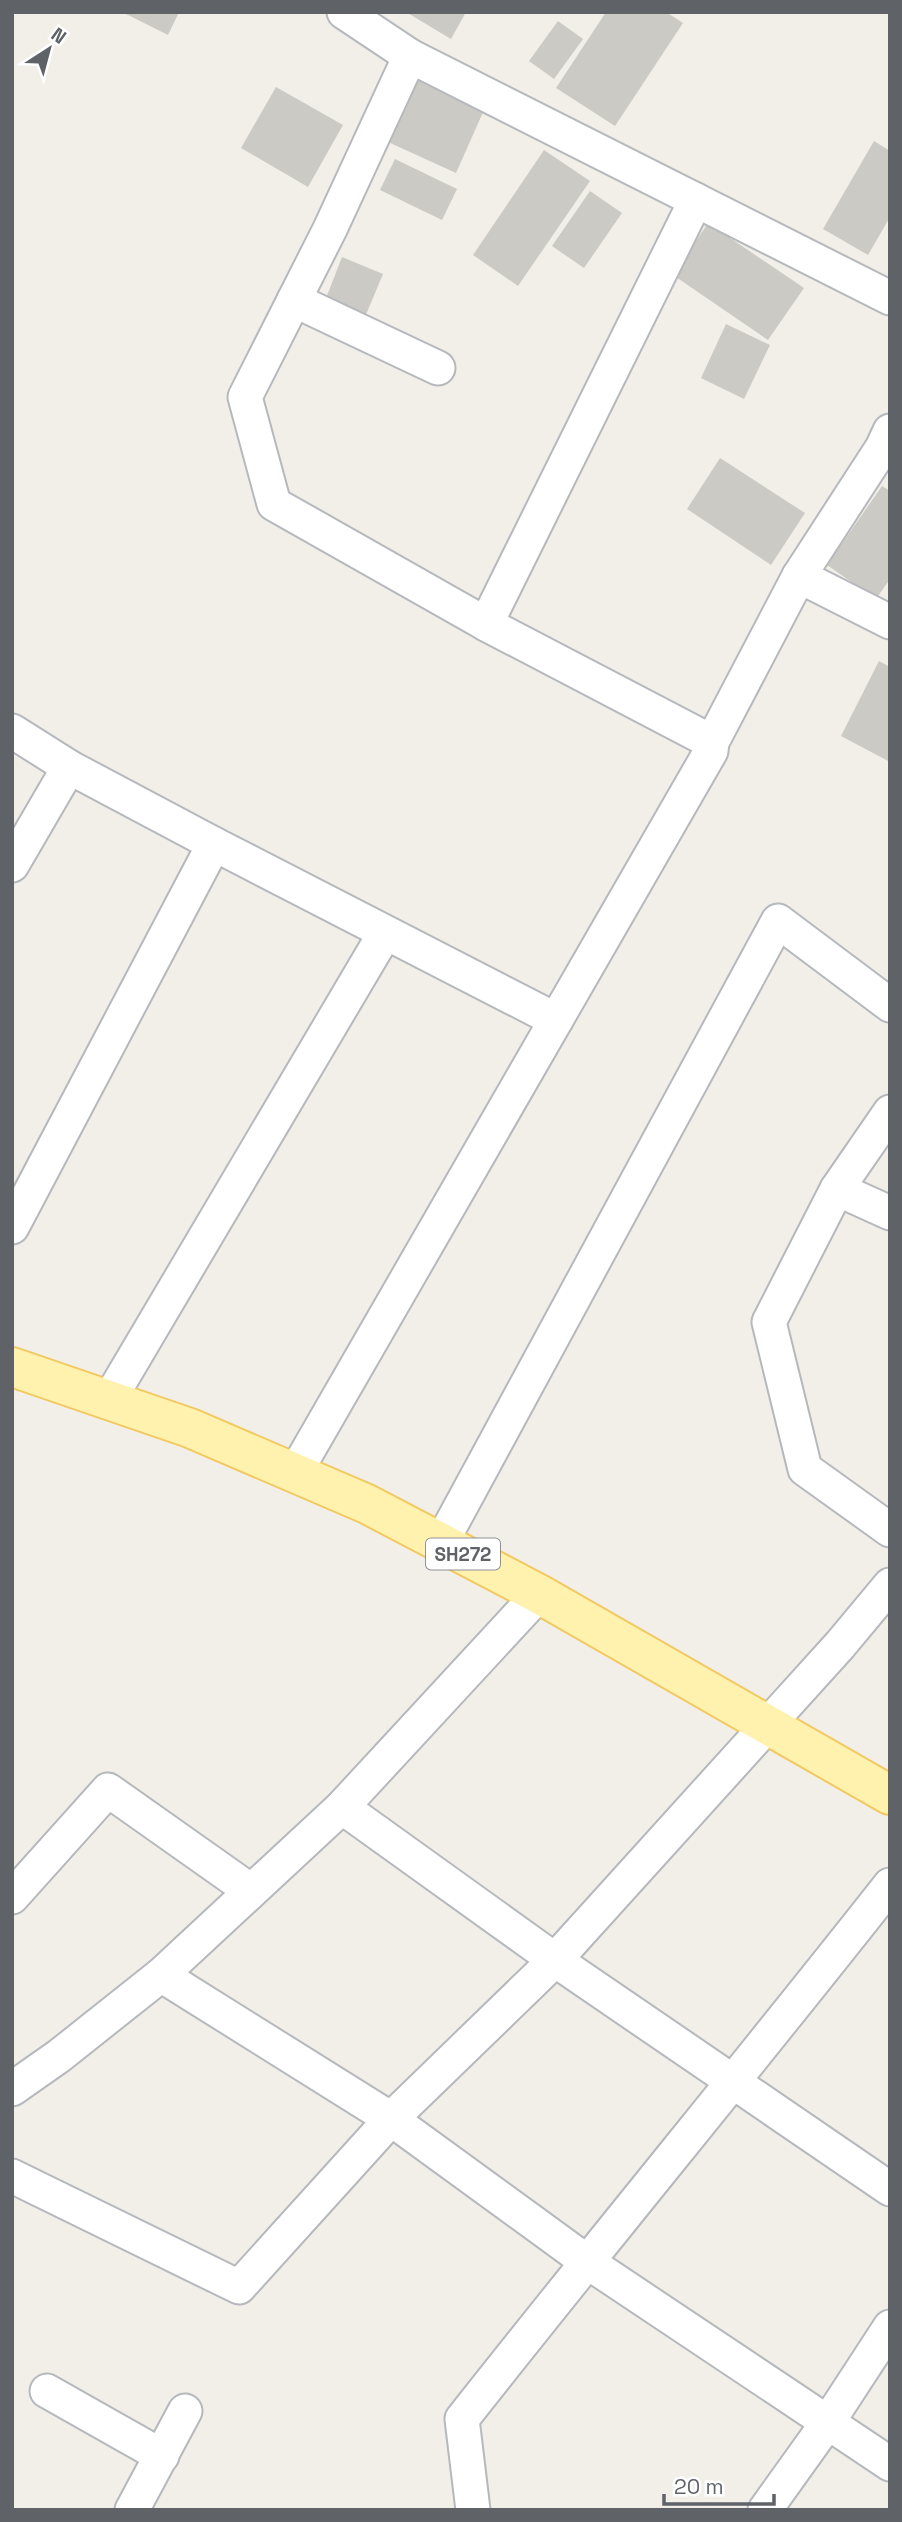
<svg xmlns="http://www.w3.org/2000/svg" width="902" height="2522" font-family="'Space Grotesk',sans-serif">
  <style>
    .building { fill: #cccac5 }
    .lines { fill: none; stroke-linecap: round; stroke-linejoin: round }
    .street-casing { stroke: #b5b8bc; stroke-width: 37 }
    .primary-casing { stroke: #f2c960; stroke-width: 42 }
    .street { stroke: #fff; stroke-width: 33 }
    .primary { stroke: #fff2af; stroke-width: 38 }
    .labels { text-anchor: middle; stroke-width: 5; stroke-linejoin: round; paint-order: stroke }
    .shield { fill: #fff; stroke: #8f9295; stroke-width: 2 }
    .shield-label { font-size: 19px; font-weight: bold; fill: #5f6368 }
  </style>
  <rect width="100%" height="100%" fill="#f1efe8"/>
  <g class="building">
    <path d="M 122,12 L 179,12 L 168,35 Z"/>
    <path d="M 406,12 L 466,12 L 451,39 Z"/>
    <path d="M 606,12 L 666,12 L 683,23 L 615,126 L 556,88 Z"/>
    <path d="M 558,21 L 583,39 L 554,79 L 529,61 Z"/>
    <path d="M 416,79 L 484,110 L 456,173 L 388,142 Z"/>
    <path d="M 276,87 L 343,125 L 308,187 L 241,148 Z"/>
    <path d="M 874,141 L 890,151 L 890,217 L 868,255 L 823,229 Z"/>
    <path d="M 544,150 L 590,181 L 518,286 L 473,255 Z"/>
    <path d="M 395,159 L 457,189 L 442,220 L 380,190 Z"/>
    <path d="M 590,191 L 622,213 L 584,268 L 552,246 Z"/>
    <path d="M 708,223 L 804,288 L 768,340 L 673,275 Z"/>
    <path d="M 342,257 L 383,274 L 365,317 L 325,301 Z"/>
    <path d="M 726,324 L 770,345 L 744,399 L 701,378 Z"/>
    <path d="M 720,458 L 805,513 L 771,565 L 687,509 Z"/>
    <path d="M 882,486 L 890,491 L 890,579 L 876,599 L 827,565 Z"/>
    <path d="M 879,661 L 890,667 L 890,762 L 841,736 Z"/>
  </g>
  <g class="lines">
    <g class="street-casing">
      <g id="street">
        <path d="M 344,12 L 410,56 L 890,298"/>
        <path d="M 410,56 L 330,229 L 245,397 L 274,504 L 486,624 L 712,742"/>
        <path d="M 294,300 L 438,368"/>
        <path d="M 799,576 L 890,622"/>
        <path d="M 486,624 L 696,200"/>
        <path d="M 12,731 L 69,767 L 214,844 L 556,1020"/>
        <path d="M 12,865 L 69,767"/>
        <path d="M 890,1112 L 837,1189 L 769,1322 L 805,1469 L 890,1530"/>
        <path d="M 837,1189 L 890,1213"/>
        <path d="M 12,1227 L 214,844"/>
        <path d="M 109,1400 L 385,933"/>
        <path d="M 295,1473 L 711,751 L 712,742 L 799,576 L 882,448 L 890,431"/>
        <path d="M 441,1543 L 778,921 L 890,1005"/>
        <path d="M 342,1807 L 555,1960 L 890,2189"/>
        <path d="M 12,1897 L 108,1790 L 251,1891"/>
        <path d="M 161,1975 L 391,2119 L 586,2261 L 890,2464"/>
        <path d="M 12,2089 L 59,2056 L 161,1975 L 342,1807 L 539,1594"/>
        <path d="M 12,2176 L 239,2287 L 391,2119 L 555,1960 L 840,1645 L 890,1585"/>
        <path d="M 47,2391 L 162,2456"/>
        <path d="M 132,2510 L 185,2411"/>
        <path d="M 473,2510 L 462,2419 C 603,2240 749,2064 890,1885"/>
        <path d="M 765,2510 L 828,2422 L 890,2327"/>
      </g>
    </g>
    <g class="primary-casing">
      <path id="primary" d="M 12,1367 L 190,1428 L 367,1504 L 539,1594 L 890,1795"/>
    </g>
    <use href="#street" class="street"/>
    <use href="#primary" class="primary"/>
  </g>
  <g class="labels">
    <rect class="shield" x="426" y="1538.5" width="74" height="31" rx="5"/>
    <g class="shield-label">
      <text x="463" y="1561">SH272</text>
    </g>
  </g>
  <rect width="902" height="2522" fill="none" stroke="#5f6368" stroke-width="28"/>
  <g transform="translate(49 49) rotate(36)" stroke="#ffffff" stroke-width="5" paint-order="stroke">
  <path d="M0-5L12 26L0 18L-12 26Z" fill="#5f6368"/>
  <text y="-10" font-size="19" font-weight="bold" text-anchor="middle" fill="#5f6368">N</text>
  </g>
  <path d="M664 2494v10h110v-10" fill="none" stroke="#5f6368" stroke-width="3.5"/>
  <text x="674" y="2494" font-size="21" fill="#5f6368" stroke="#ffffff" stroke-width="5" paint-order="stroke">20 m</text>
</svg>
